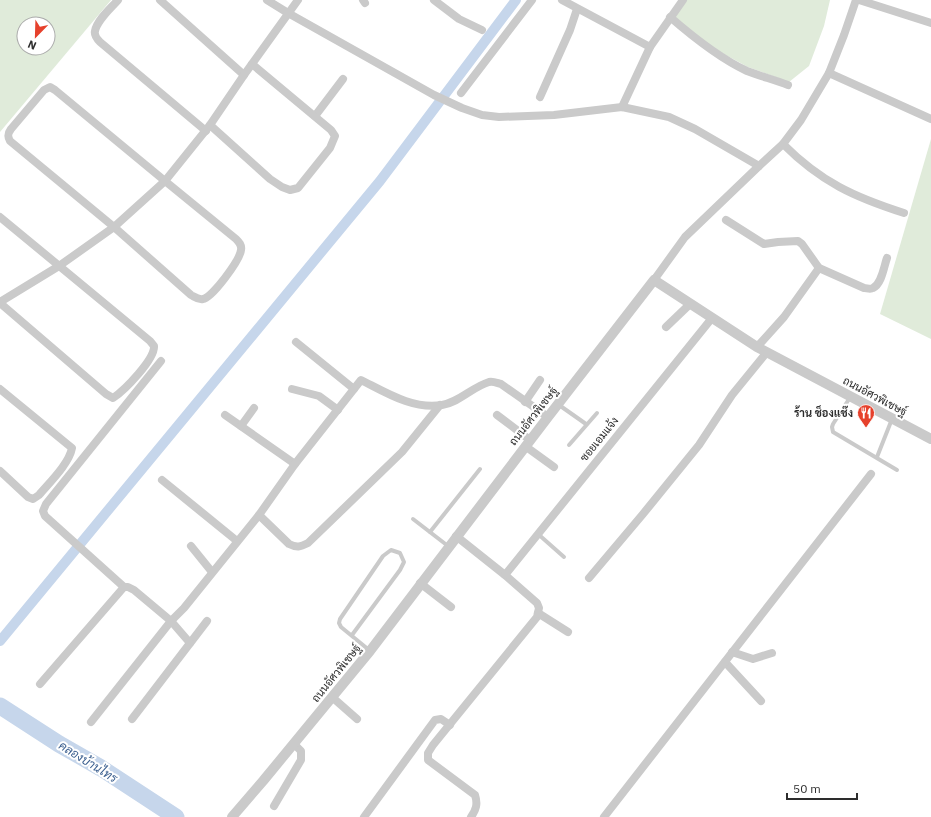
<svg xmlns="http://www.w3.org/2000/svg" width="931" height="817" font-family="'IBM Plex Sans',Sarabun,sans-serif">
  <style>
    .green { fill: #e0ebda; fill-rule: evenodd }
    .lines { fill: none; stroke-linecap: round; stroke-linejoin: round }
    .canal { stroke: #c6d6eb; stroke-width: 10 }
    .river { stroke: #c6d6eb; stroke-width: 17 }
    .service { stroke: #cacaca; stroke-width: 4 }
    .minor { stroke: #cacaca; stroke-width: 8 }
    .tertiary { stroke: #cacaca; stroke-width: 10 }
    .labels { text-anchor: middle; stroke-width: 4; stroke-linejoin: round; paint-order: stroke }
    .street-label { font-size: 11px; fill: #2d2d2d; stroke: #fff }
    .poi-label { font-size: 11px; font-weight: bold; fill: #2d2d2d; stroke: #fff; text-anchor: end }
    .water-label { font-size: 12px; font-style: italic; fill: #3b5f8f; stroke: #fff }
  </style>
  <rect width="100%" height="100%" fill="#fff"/>
  <g class="green">
    <path d="M 0,0 L 111,0 L 0,132 ZM 24,24 L 48,24 L 48,48 L 24,48 Z"/>
    <path d="M 687,0 L 830,0 L 824,26 L 809,66 L 789,82 L 748,67 L 722,53 L 697,38 L 674,18 Z"/>
    <path d="M 931,139 L 931,339 L 880,314 Z"/>
  </g>
  <g class="lines">
    <path class="canal" d="M 0,641 L 380,181 L 516,0"/>
    <path class="river" d="M 0,706 L 59,744 L 101,768 L 176,817"/>
    <g class="service">
      <path d="M 851,396 L 833,424 L 832,427 L 833,432 L 897,470"/>
      <path d="M 559,405 L 586,424"/>
      <path d="M 569,445 L 597,413"/>
      <path d="M 877,457 L 892,419"/>
      <path d="M 413,519 L 448,546"/>
      <path d="M 430,532 L 480,469"/>
      <path d="M 538,534 L 564,557"/>
      <path d="M 352,635 L 400,570 L 404,562 L 400,553 L 391,550 L 383,556 L 340,619 L 339,623 L 341,627 L 369,650"/>
    </g>
    <g class="minor">
      <path d="M 118,0 C 111,8 97,20 95,31 C 94,35 97,39 100,42 L 206,131"/>
      <path d="M 160,0 L 244,75"/>
      <path d="M 267,0 L 288,13 L 434,95 L 462,108 L 482,115 L 499,117 L 554,115 L 622,107 L 669,117 L 695,129 L 759,166"/>
      <path d="M 363,0 L 365,3"/>
      <path d="M 434,0 L 459,19 L 482,30"/>
      <path d="M 562,0 L 650,47"/>
      <path d="M 859,0 L 931,23"/>
      <path d="M 670,17 C 693,37 719,58 747,71 C 760,76 775,80 788,85"/>
      <path d="M 829,73 L 931,119"/>
      <path d="M 50,87 L 55,90 L 165,181 L 236,239 C 239,242 242,245 241,250 C 240,260 212,298 203,299 C 198,300 195,297 191,295 L 114,227 L 10,141 C 7,136 8,133 11,129 L 44,90 Z"/>
      <path d="M 461,93 L 532,0"/>
      <path d="M 540,97 L 570,30 L 577,9"/>
      <path d="M 622,107 L 650,47 L 683,0"/>
      <path d="M 315,116 L 343,79"/>
      <path d="M 210,125 L 270,179 L 282,187 L 290,190 L 298,188 L 330,148 L 335,136 L 331,130 L 252,64"/>
      <path d="M 783,144 C 821,182 854,197 904,213"/>
      <path d="M 0,217 L 150,341 L 154,346 C 155,359 125,390 113,398 L 106,394 L 0,303"/>
      <path d="M 726,220 L 764,244 L 778,242 L 798,241 L 802,244 L 819,268 L 864,288 C 867,288 870,290 873,288 C 882,284 884,266 887,258"/>
      <path d="M 654,280 L 685,237 L 759,166 L 783,144 L 801,120 L 829,73 L 844,35 L 856,0"/>
      <path d="M 0,302 L 59,266 L 114,227 L 165,181 L 210,125 L 244,75 L 298,0"/>
      <path d="M 666,327 L 690,304"/>
      <path d="M 296,342 L 354,389"/>
      <path d="M 757,347 L 784,317 L 819,268"/>
      <path d="M 0,389 L 72,448 C 69,464 49,483 39,495 L 33,499 L 28,497 L 0,471"/>
      <path d="M 292,389 L 319,396 L 338,410"/>
      <path d="M 525,402 L 540,380"/>
      <path d="M 225,415 L 295,464"/>
      <path d="M 497,415 L 530,440"/>
      <path d="M 241,426 L 254,408"/>
      <path d="M 525,446 L 554,467"/>
      <path d="M 162,480 L 237,541"/>
      <path d="M 259,515 L 289,544 C 297,548 300,547 308,543 L 402,452 L 440,405"/>
      <path d="M 456,536 L 505,575 L 537,603 L 539,608 L 537,617 L 433,745 L 428,753 L 428,760 L 475,795 C 478,804 476,810 471,817"/>
      <path d="M 191,546 L 212,572"/>
      <path d="M 505,575 L 712,318"/>
      <path d="M 589,578 L 643,514 L 699,445 L 732,395 L 767,352"/>
      <path d="M 420,583 L 451,607"/>
      <path d="M 124,587 L 45,516 L 43,511 L 46,504 L 161,361"/>
      <path d="M 538,613 L 568,632"/>
      <path d="M 732,652 L 753,659 L 772,653"/>
      <path d="M 725,662 L 761,701"/>
      <path d="M 40,684 L 124,587 L 128,587 L 134,590 L 171,621 L 184,608 L 259,515 L 295,464 L 361,380 C 385,392 413,410 442,405 C 460,402 472,387 489,382 C 493,381 497,383 501,384 L 548,417"/>
      <path d="M 332,697 L 357,719"/>
      <path d="M 132,719 L 207,621"/>
      <path d="M 91,722 L 171,621 L 190,643"/>
      <path d="M 274,806 L 301,760 L 301,751 L 294,744"/>
      <path d="M 364,817 L 435,720 L 441,719 L 450,725"/>
      <path d="M 604,817 L 871,474"/>
    </g>
    <path class="tertiary" d="M 232,817 L 263,781 L 370,651 L 548,417 L 654,280 L 757,347 L 931,439"/>
  </g>
  <defs>
    <g id="restaurant-pin" transform="scale(0.9)"><path d="M0 17L-7.5 6A9.5 9.5 0 1 1 7.5 6Z" fill="#e6412c" stroke="#fff"/><path d="M-5-6h1v4h1v-4h1v4h1v-4h1v5L-1.5 .5V6h-2V.5L-5-1ZM5-6V6H3V1.5H1.5Q1.5-4 5-6Z" fill="#fff"/></g>
  </defs>
  <g fill-rule="evenodd">
    <use href="#restaurant-pin" x="866" y="413"/>
  </g>
  <g class="labels">
    <g class="street-label">
      <text transform="translate(875 396) rotate(28)" y="4">ถนนอัศวพิเชษฐ์</text>
      <text transform="translate(533 416) rotate(-52)" y="4">ถนนอัศวพิเชษฐ์</text>
      <text transform="translate(599 439) rotate(-51)" y="4">ซอยเอมแจ้ง</text>
      <text transform="translate(336 673) rotate(-51)" y="4">ถนนอัศวพิเชษฐ์</text>
    </g>
    <g class="poi-label">
      <text x="853" y="417">ร้าน ช็องแช๊ง</text>
    </g>
    <g class="water-label">
      <text transform="translate(88 762) rotate(32)" y="4">คลองบ้านไทร</text>
    </g>
  </g>
  <g transform="translate(36 36) rotate(203)"><circle r="19" fill="#ffffff" stroke="#ababab"/>
  <path d="M0-3L7 15L0 10L-7 15Z" fill="#e6412c"/>
  <text y="-6" font-size="11" font-weight="bold" text-anchor="middle" fill="#2d2d2d">N</text>
  </g>
  <path d="M787 793v6h70v-6" fill="none" stroke="#2d2d2d" stroke-width="2"/>
  <text x="793" y="793" font-size="12" fill="#2d2d2d" stroke="#ffffff" stroke-width="3" paint-order="stroke">50 m</text>
</svg>
